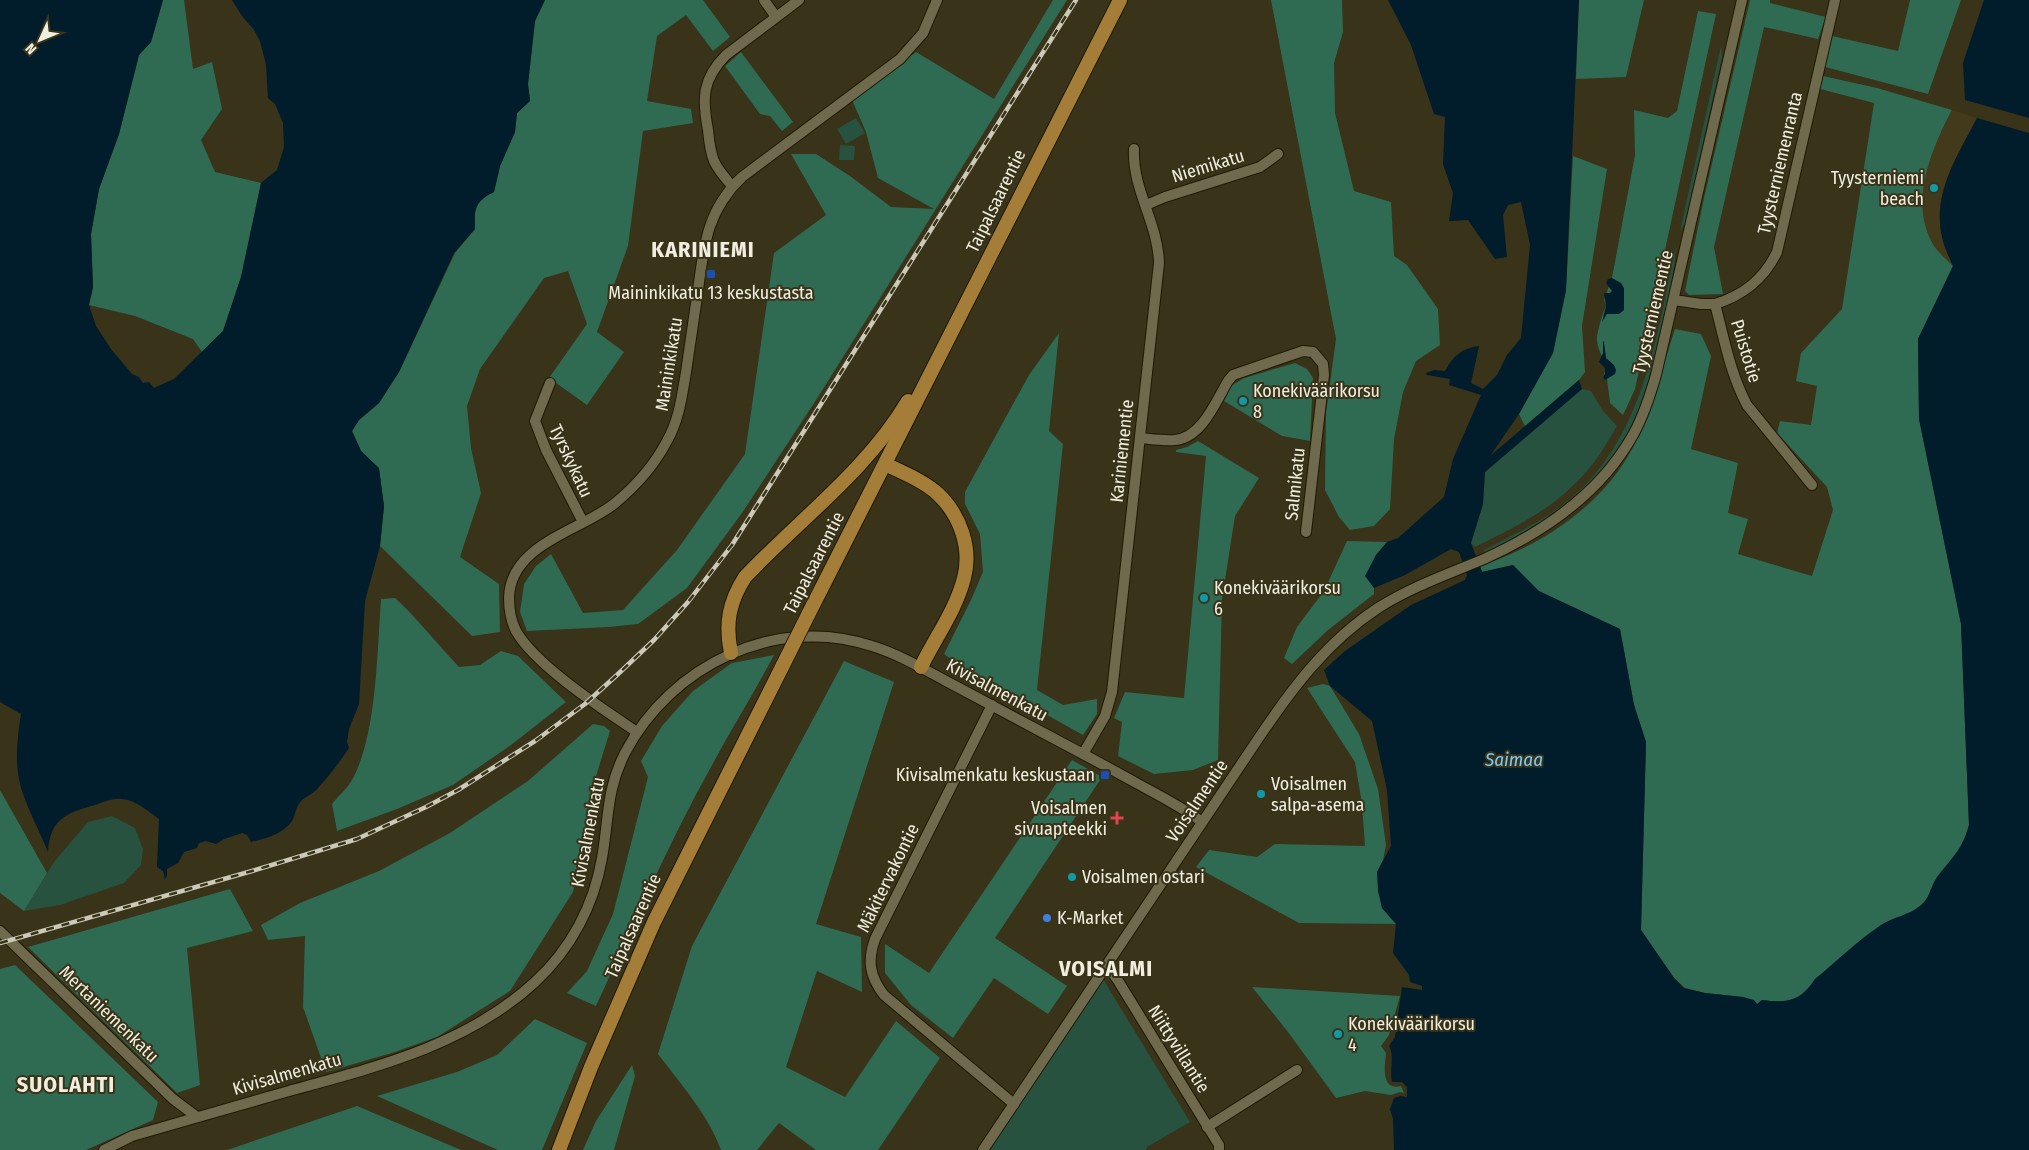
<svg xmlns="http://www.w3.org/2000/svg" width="2029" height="1150" font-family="'Fira Sans Condensed',sans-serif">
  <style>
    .green { fill: #275240 }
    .forest { fill: #2f6b52 }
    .sand { fill: #423a1a }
    .water { fill: #011c2b }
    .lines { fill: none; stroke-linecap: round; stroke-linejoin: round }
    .minor-casing { stroke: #1f1a02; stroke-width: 12 }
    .major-casing { stroke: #1f1a02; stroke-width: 16 }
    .minor { stroke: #6f694e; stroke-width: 10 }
    .major { stroke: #a47d38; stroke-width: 14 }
    .rail-casing { stroke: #ccc9b8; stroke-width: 4.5 }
    .rail { stroke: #383319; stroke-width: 2.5; stroke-dasharray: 8; stroke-linecap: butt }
    .major-bridge-casing { stroke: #1f1a02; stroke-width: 16; stroke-linecap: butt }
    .major-bridge { stroke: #a47d38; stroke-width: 14 }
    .culture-dot { fill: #0f9aa8; stroke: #383319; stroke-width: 2 }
    .transit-dot { fill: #1a4fb4; stroke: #383319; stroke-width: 2 }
    .health-dot { fill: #e0444e; stroke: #383319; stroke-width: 2 }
    .shop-dot { fill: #3f7fe0; stroke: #383319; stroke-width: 2 }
    .labels { text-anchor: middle; stroke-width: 4; stroke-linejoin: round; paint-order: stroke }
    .street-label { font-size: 18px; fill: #f1eedf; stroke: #383319 }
    .poi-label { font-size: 18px; fill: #f1eedf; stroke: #383319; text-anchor: start }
    .water-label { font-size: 19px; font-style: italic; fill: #7acafa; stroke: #383319 }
    .district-label { font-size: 22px; font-weight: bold; letter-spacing: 1px; fill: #f1eedf; stroke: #383319 }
  </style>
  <rect width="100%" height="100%" fill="#383319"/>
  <g class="green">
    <path d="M 1721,46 L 1722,57 L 1685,223 L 1680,231 Z"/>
    <path d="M 856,118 L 865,133 L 846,144 L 837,129 Z"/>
    <path d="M 840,145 L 855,146 L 854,160 L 839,160 Z"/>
    <path d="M 1676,245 C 1674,278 1666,310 1658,342 C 1654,357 1651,372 1647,386 C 1631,441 1592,493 1542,523 C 1524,534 1504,543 1485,553 L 1484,550 C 1513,535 1543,521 1569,500 C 1644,438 1657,334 1676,245 Z"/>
    <path d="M 1582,389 L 1591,391 L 1603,411 L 1617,426 C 1609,439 1601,454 1592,465 C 1558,507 1521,524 1475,547 L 1471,543 L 1483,504 L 1485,472 Z"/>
    <path d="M 112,816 L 135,828 L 143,849 L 141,865 L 124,883 L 60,905 L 24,911 L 54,862 L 88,822 Z"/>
    <path d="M 1103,979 L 1190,1122 L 1147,1147 L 1146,1150 L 989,1150 Z"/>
  </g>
  <g class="forest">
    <path d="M 163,0 L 184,0 L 193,69 L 212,62 L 222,109 L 201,140 L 215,172 L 261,183 L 241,277 L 223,331 L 202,352 L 193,339 L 135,316 L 89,305 L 93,287 L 91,234 L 99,189 L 119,134 L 139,55 L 151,42 Z"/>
    <path d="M 545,0 L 703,0 L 730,37 L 713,51 L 686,15 L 657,36 L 647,101 L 691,109 L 693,123 L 643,131 L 628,246 L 597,332 L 624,352 L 587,405 L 549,378 L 587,324 L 568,271 L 544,278 L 480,369 L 467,406 L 471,448 L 481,493 L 460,557 L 499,584 L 500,632 L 472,636 L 380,546 L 384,506 L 379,469 L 361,451 L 352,431 L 359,420 L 379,403 L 399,372 L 455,253 L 475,229 C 474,209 475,201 494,192 L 500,166 L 515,132 L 517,113 L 530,101 L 528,84 L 535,21 Z"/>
    <path d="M 1053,0 L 1067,0 L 818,397 L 742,513 L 687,588 L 638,624 L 609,627 L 527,631 L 520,612 L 524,584 L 536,566 L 551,554 L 583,613 L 623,610 L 677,550 L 745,454 L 774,253 L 826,215 L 791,154 L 816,154 L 850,176 L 891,207 L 934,209 L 878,178 L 866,132 L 852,100 L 916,52 L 994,99 Z"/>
    <path d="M 1271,0 L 1342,0 L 1343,32 L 1334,63 L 1335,113 L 1354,191 L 1391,202 L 1394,256 L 1407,265 L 1438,309 L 1440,345 L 1416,361 L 1403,392 L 1394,439 L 1390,509 L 1374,526 L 1350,530 L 1339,517 L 1325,490 L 1326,413 L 1336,339 Z"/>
    <path d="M 1579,0 L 1644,0 L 1626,77 L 1576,79 Z"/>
    <path d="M 1750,0 L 1770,0 L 1770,3 L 1826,17 L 1818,39 L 1764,27 L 1714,247 L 1723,294 L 1689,295 L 1685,291 L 1704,198 Z"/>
    <path d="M 1910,0 L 1961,0 L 1928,94 L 1825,67 L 1832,36 L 1898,51 Z"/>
    <path d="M 1698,11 L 1716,14 L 1635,389 L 1623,415 L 1610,403 L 1607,379 L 1603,377 C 1610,366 1598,353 1597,341 C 1596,335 1603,312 1606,306 L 1604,300 L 1612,278 L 1635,155 L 1634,110 L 1668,118 L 1677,111 Z"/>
    <path d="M 741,52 L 793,122 L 782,131 L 770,116 L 760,114 L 725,66 Z"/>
    <path d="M 1823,76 L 1877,88 L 1952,110 L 1942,130 L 1929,164 L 1934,246 L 1953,266 L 1918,339 L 1919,419 L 1961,624 L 1969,825 L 1963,844 L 1937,878 L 1930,891 L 1930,896 L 1919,907 L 1815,979 C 1800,1002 1787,1003 1762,1000 L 1757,1005 L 1743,997 L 1705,993 L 1685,988 L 1674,978 L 1641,930 L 1646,742 L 1634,705 L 1620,629 L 1538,591 L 1513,565 L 1482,572 L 1480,566 C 1540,546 1603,506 1633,447 C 1652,410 1662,369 1675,329 L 1701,334 L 1711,356 L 1691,449 L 1738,463 L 1728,513 L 1748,519 L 1738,554 L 1812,576 L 1833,510 L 1827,487 L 1777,433 L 1780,421 L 1811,425 L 1817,386 L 1796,381 L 1801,353 L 1842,309 L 1874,103 L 1820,89 Z"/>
    <path d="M 1573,156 L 1607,169 L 1582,326 L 1585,372 L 1579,380 L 1525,426 L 1519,414 L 1553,353 L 1566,290 Z"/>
    <path d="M 1059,333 L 1049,431 L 1063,444 L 1037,690 L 1063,705 L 1097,699 L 1097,714 L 1083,735 L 961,667 L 944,654 L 971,600 L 983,572 L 980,534 L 965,504 L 965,492 L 1029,375 Z"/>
    <path d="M 1295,363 L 1307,369 L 1313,378 L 1310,441 L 1282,436 L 1224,401 L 1231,386 L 1244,378 Z"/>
    <path d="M 1198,441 L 1259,478 L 1235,516 L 1222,599 L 1218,760 L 1193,770 L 1154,774 L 1118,756 L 1122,722 L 1114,718 L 1125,692 L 1184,698 L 1206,456 L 1176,452 L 1176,450 L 1187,447 Z"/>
    <path d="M 1347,541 L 1387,542 L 1376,555 L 1366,576 L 1374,588 L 1374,594 L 1328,630 L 1292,664 L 1284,658 L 1297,627 L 1324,591 Z"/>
    <path d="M 395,598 C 419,620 437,644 459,667 L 480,665 L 501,651 L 518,656 L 566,702 L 511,745 L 453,785 L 397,809 L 337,831 L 332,804 C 338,796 347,789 352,780 C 377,735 377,651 381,599 Z"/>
    <path d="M 774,655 C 754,693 731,729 711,767 C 668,844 633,926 596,1006 L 567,993 L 587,971 L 613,914 L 648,777 L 641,761 L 662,726 L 693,691 L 732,663 Z"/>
    <path d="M 844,661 L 894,682 L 816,924 L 861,937 L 862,992 L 817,971 L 786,1067 L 845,1097 L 896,1021 L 940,1058 L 878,1150 L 816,1150 L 779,1123 L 757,1150 L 721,1150 C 709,1116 680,1083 658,1054 L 692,946 Z"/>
    <path d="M 1323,684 L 1330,686 L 1359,734 L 1378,789 L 1386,845 L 1383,860 L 1377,872 L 1382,908 L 1396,924 L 1299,923 L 1196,867 L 1209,850 L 1257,857 L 1275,844 L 1365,846 L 1362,804 L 1355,762 L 1307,688 Z"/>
    <path d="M 593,724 L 604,726 L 610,731 L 593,786 L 573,892 L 510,991 L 437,1037 L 395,1052 L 326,1072 L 303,1007 L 305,936 L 268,940 L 261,925 L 300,903 L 379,871 L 450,833 L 528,781 Z"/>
    <path d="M 1072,760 L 1102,777 L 995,938 L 1067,986 L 1048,1014 L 994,978 L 953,1038 L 911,1005 L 885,973 L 885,944 L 929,973 Z"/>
    <path d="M 0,790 L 47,873 L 24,911 L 0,893 Z"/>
    <path d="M 230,889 L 253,931 L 187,948 L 200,1085 L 177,1093 L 28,947 Z"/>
    <path d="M 15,965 L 158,1102 L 153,1120 L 86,1150 L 0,1150 L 0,969 Z"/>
    <path d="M 1252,987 L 1400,996 L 1389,1035 L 1381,1046 L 1386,1053 C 1385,1065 1380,1091 1401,1086 L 1404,1093 L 1400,1092 L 1391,1095 L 1365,1091 L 1336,1098 L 1288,1032 Z"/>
    <path d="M 535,1019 L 587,1043 L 542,1150 L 498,1150 L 377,1096 L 457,1072 L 497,1055 Z"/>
    <path d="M 632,1065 L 635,1076 L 614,1150 L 583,1150 L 596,1121 Z"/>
    <path d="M 357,1106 L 461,1150 L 227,1150 Z"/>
  </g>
  <path class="sand" d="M 1952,110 L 1977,118 C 1958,155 1932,193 1942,237 C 1944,247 1949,256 1953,266 C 1947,260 1939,253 1934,246 C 1908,203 1931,150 1952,110 Z"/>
  <g class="water">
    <path d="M 0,0 L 163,0 L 151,42 L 139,55 L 119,134 L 99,189 L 91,234 L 93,287 L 89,305 L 96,326 L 111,349 L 132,374 L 139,377 L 143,383 L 149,382 L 154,388 L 174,379 L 223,331 L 241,277 L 261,183 L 277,170 L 284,147 L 283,123 L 275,104 L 268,98 L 266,65 L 260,41 L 254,30 L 242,16 L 232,0 L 545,0 L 535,21 L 528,84 L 530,101 L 517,113 L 515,132 L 500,166 L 494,192 C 475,201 474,209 475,229 L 454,253 L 399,372 L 379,403 L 359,420 L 352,431 L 361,451 L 379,468 L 384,506 L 380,546 L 365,601 L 359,704 L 349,729 L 347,742 L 349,748 C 339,763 329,776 318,788 C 314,793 307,796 302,800 C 295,807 296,814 292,821 C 283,834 265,839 251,842 L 247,835 L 242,833 L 224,839 L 216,844 L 206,841 L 199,843 L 197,848 L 184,852 L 178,863 L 167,869 L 167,876 L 165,879 L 163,871 L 157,867 L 159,819 C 148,811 136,800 122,799 C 114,798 103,802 95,805 C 66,813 50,819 48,852 C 40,832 29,812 22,791 C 14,767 17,739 21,714 L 0,702 Z"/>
    <path d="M 1388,0 L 1579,0 L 1566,290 L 1553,353 L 1519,414 L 1490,456 L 1579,380 L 1582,389 L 1485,472 L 1483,504 L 1471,543 L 1482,572 L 1513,565 L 1539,591 L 1620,629 L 1634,705 L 1646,742 L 1641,930 L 1674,978 L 1684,988 L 1705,993 L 1743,997 L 1754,1000 L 1757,1004 L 1762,1000 C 1787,1003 1800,1002 1815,979 C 1837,961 1858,940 1881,925 C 1893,917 1909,915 1920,906 C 1930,898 1930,888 1937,877 C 1952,858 1962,850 1969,825 L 1961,624 L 1919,419 L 1918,339 L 1953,266 C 1949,257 1944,247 1942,237 C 1932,193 1958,155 1977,118 L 2029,133 L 2029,1150 L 1394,1150 L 1393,1119 L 1390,1109 L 1394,1098 L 1400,1096 L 1407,1097 L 1407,1087 L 1402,1082 L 1392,1082 C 1389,1070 1395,1056 1389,1046 L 1395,1037 L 1402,987 L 1422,990 L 1422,986 L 1410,982 L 1409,975 L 1393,953 L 1396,924 L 1382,908 L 1378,891 L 1377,872 L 1391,846 L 1387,790 L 1372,721 L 1330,686 L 1324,670 L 1345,651 L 1411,605 L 1465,580 L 1467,575 L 1459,552 L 1451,549 L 1405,575 L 1374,588 L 1365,576 L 1376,555 L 1387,542 L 1398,538 L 1444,497 L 1453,459 L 1481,395 L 1449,385 L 1450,379 L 1427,375 L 1426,373 L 1434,370 L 1445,371 C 1453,356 1462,348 1479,346 L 1471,383 L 1483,389 L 1497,375 L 1507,355 L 1521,338 L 1530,245 L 1521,202 L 1508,205 L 1503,215 L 1507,257 L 1495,259 L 1468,220 L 1449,221 L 1453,193 L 1443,164 L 1445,117 L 1434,114 L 1411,45 Z"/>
    <path d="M 1984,0 L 2029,0 L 2029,118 L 1965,100 L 1963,63 Z"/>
    <path d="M 1612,278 L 1621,283 L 1624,288 L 1624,310 L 1619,314 L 1607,314 L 1602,322 L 1606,306 L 1604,293 L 1610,293 L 1612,291 L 1606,283 L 1608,279 Z"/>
    <path d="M 1603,341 L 1604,342 L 1606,358 L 1614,365 L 1616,370 L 1615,374 L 1605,380 L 1603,377 L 1605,374 L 1605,368 L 1599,362 L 1603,353 Z"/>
  </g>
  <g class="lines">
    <g class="minor-casing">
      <g id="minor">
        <path d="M 764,0 L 776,17"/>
        <path d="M 732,186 C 725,178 718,170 714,161 C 710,151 709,140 708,130 C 702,99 702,79 726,55 L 799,0"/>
        <path d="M 1146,205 L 1165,197 L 1260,167 L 1278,154"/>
        <path d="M 1674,300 L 1701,304 L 1715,304 C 1724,338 1730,373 1747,405 L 1812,485"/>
        <path d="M 1715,304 C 1744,295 1764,279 1777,252 L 1835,0"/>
        <path d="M 550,383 L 535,421 L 546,450 L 583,522"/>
        <path d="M 1140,438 C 1151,439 1164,441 1175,440 C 1202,438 1216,401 1228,381 L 1233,375 L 1303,351 L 1313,352 L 1323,364 L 1324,375 L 1306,532"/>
        <path d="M 992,705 L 875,939 C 867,961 870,977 884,995 L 1014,1104"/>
        <path d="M 637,732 C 603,709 536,666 516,631 C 511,621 509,609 509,598 C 510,544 580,531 614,504 C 636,486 654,466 667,441 C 679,420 682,396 686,372 C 690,345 694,317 698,290 C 704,245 707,210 742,177 L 900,59 L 923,33 L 937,0"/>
        <path d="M 1083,754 L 1105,716 L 1112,692 L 1159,263 C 1158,223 1132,189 1134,149"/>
        <path d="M 0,931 L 173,1099 L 197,1117"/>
        <path d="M 1106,968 L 1111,971 L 1117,979 L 1219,1145 L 1219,1150"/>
        <path d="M 1207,1127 L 1297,1070"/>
        <path d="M 104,1150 L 132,1136 C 184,1121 237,1106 289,1091 C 376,1067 467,1045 535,982 C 571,949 594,905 602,858 C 609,819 606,790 625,753 C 671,665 776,614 872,646 C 898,654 922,668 946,681 C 976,697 1006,713 1036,729 C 1070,747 1104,765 1138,784 C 1160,796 1182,807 1202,822"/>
        <path d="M 983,1150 L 1256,742 C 1290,691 1326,642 1378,608 C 1411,587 1448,574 1484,559 C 1544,532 1600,494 1633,435 C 1643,417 1650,396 1656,375 L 1742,0"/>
      </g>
    </g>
    <g class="major-casing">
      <g id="major">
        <path d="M 885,464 C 902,472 924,481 938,494 C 960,515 972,548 964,578 C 956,610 935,638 921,667"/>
        <path d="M 808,615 L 1120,0"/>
        <path d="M 731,653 C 725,624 729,602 745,577 C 800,519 867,470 908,401"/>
        <path d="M 559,1150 L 591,1067 L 654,922 L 783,665"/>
      </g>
    </g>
    <use href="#minor" class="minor"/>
    <use href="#major" class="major"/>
    <g class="rail-casing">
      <path id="rail" d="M 0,943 L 252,871 L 357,839 L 426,807 L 458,790 L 535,741 L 585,704 L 617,675 L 654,640 L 688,602 L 732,545 L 1076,0"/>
    </g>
    <use href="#rail" class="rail"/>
    <g class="major-bridge-casing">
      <path id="major-bridge" d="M 783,665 L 808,615"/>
    </g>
    <use href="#major-bridge" class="major-bridge"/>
  </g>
  <g class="culture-dot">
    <circle cx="1934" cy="188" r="5"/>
    <circle cx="1243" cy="401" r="5"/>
    <circle cx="1204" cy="598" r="5"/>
    <circle cx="1261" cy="794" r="5"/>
    <circle cx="1072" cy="877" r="5"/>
    <circle cx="1338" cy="1034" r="5"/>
  </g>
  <g class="transit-dot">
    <rect x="706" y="269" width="10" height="10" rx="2.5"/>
    <rect x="1100" y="770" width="10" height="10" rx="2.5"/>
  </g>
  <path class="health-dot" d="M1114.5 810.5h5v5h5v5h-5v5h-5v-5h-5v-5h5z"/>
  <circle class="shop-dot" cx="1047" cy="918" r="5"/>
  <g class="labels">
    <g class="street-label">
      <text transform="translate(1780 163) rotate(-77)" y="6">Tyysterniemenranta</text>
      <text transform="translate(1208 166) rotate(-17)" y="6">Niemikatu</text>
      <text transform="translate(996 201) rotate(-64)" y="6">Taipalsaarentie</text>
      <text transform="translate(1653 312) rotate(-77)" y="6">Tyysterniementie</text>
      <text transform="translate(1746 351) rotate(73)" y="6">Puistotie</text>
      <text transform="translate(669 364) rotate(-81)" y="6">Maininkikatu</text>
      <text transform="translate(1122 451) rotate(-84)" y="6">Kariniementie</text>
      <text transform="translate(571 461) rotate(65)" y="6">Tyrskykatu</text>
      <text transform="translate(1295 484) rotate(-84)" y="6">Salmikatu</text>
      <text transform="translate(814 563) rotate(-63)" y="6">Taipalsaarentie</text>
      <text transform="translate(997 690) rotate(28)" y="6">Kivisalmenkatu</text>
      <text transform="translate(1197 801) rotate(-56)" y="6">Voisalmentie</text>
      <text transform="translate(588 832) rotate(-79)" y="6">Kivisalmenkatu</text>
      <text transform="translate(888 878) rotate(-64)" y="6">Mäkitervakontie</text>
      <text transform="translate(633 926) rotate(-66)" y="6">Taipalsaarentie</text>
      <text transform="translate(109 1014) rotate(44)" y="6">Mertaniemenkatu</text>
      <text transform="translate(1179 1049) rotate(58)" y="6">Niittyvillantie</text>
      <text transform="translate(287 1074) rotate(-16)" y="6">Kivisalmenkatu</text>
    </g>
    <g class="poi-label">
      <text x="1924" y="184" text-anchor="end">Tyysterniemi<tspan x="1924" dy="21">beach</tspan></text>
      <text x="711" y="299" text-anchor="middle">Maininkikatu 13 keskustasta</text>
      <text x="1253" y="397">Konekiväärikorsu<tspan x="1253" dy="21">8</tspan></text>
      <text x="1214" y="594">Konekiväärikorsu<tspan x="1214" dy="21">6</tspan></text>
      <text x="1095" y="781" text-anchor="end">Kivisalmenkatu keskustaan</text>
      <text x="1271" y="790">Voisalmen<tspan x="1271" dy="21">salpa-asema</tspan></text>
      <text x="1107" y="814" text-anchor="end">Voisalmen<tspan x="1107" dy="21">sivuapteekki</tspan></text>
      <text x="1082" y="883">Voisalmen ostari</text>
      <text x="1057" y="924">K-Market</text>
      <text x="1348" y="1030">Konekiväärikorsu<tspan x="1348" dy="21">4</tspan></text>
    </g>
    <g class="water-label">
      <text x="1514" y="766">Saimaa</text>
    </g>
    <g class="district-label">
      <text x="703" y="257">KARINIEMI</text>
      <text x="1106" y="976">VOISALMI</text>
      <text x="66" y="1092">SUOLAHTI</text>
    </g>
  </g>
  <g transform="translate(40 40) rotate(226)" stroke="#383319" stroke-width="4" paint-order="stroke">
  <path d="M0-4L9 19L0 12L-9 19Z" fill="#f1eedf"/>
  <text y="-8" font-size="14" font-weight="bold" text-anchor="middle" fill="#f1eedf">N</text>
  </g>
</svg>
